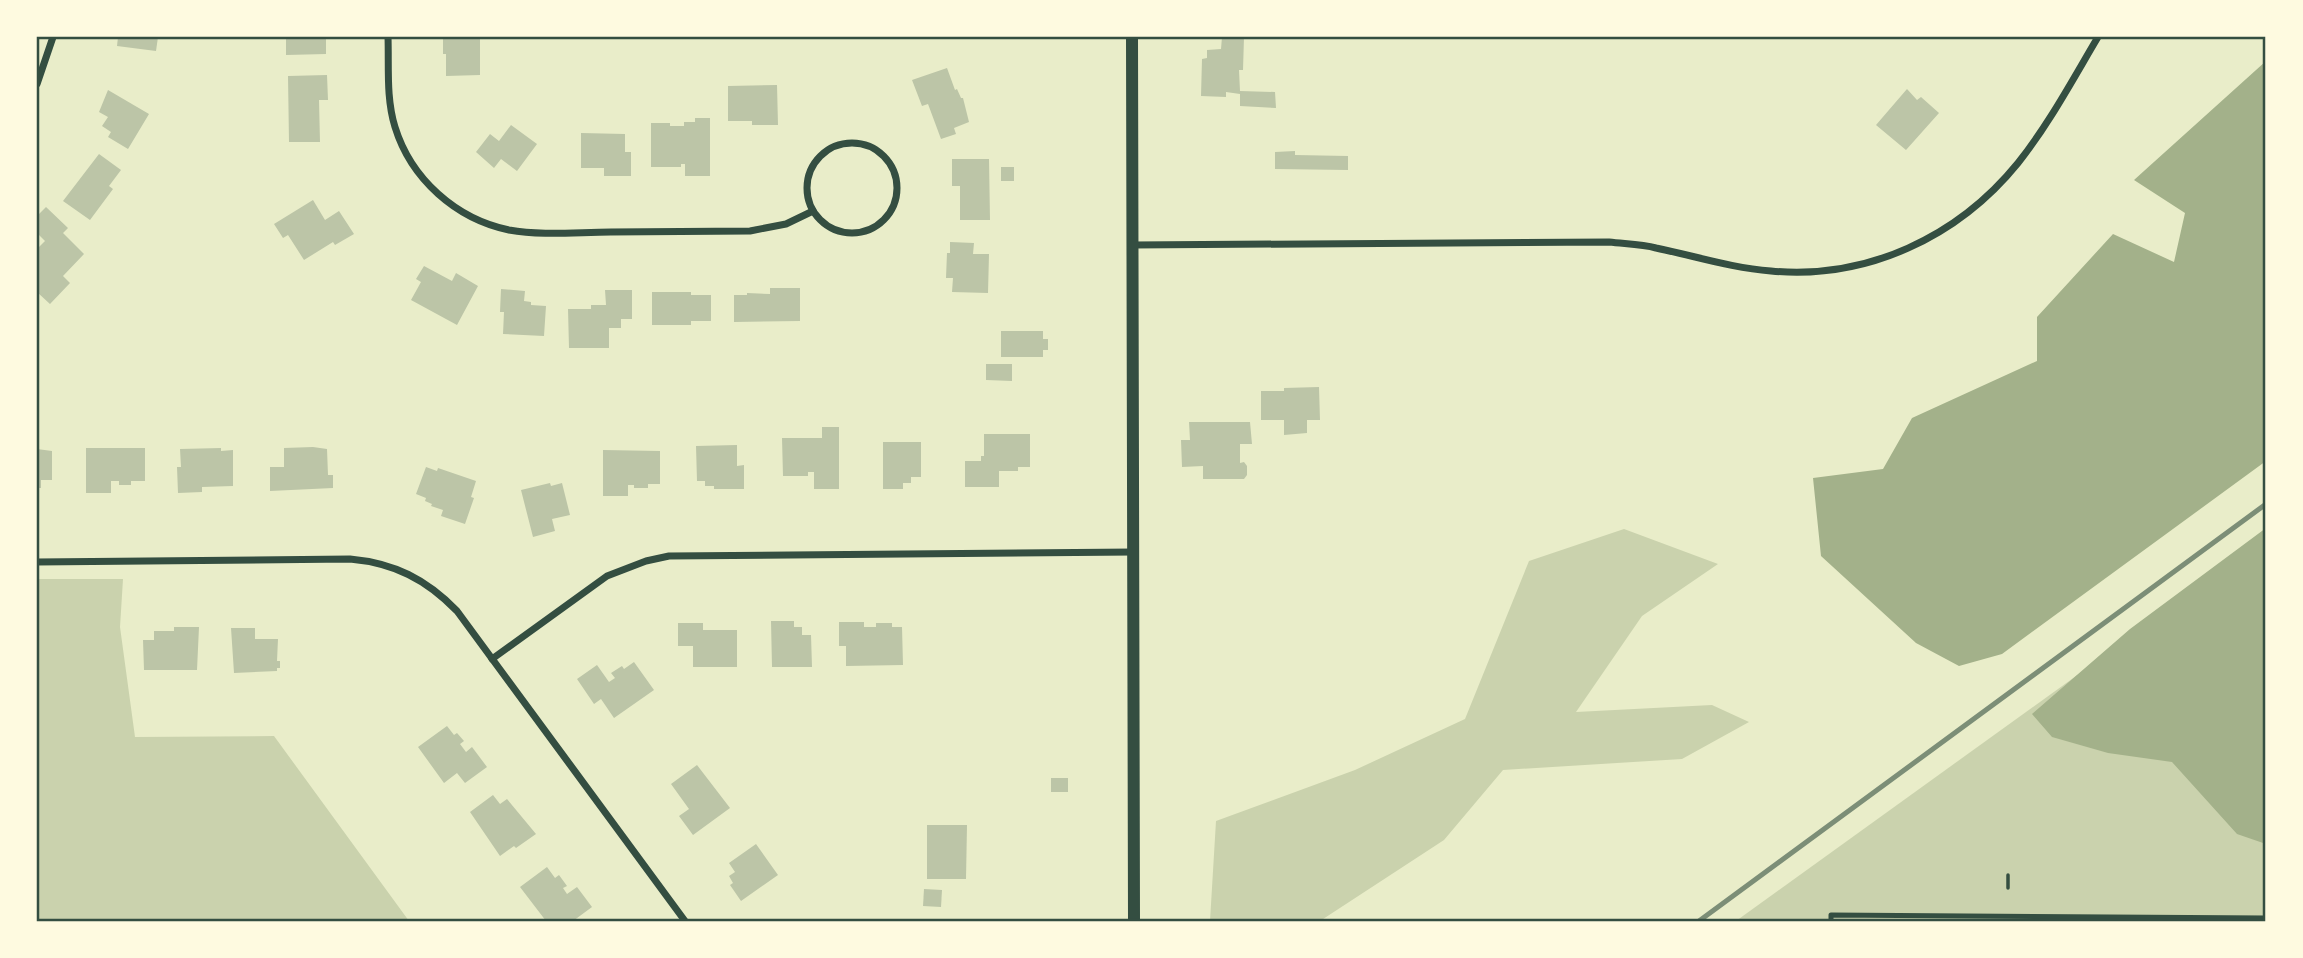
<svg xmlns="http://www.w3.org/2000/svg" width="2303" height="958" font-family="Barlow,sans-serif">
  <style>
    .green { fill: #cad2ad }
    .water { fill: #a3b18a }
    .building { fill: #bcc5a7 }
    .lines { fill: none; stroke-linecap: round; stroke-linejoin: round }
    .path { stroke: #344e41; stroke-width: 3.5 }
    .service { stroke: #344e41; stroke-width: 5 }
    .minor { stroke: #344e41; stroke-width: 7 }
    .tertiary { stroke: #344e41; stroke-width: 12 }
    .rail { stroke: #7c8e77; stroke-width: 5 }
    .neatline { fill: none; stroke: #344e41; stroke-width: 2.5 }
  </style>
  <rect width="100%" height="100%" fill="#e9edc9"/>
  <g class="green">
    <path d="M 1624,529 L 1718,564 L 1642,616 L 1576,712 L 1712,705 L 1749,722 L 1682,759 L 1503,770 L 1444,840 L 1320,921 L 1210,921 L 1216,821 L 1355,770 L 1465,719 L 1529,561 Z"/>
    <path d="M 2266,539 L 2266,921 L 1736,921 Z"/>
    <path d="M 37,579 L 123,579 L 120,627 L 135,737 L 274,736 L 409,921 L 37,921 Z"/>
  </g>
  <g class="water">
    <path d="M 2266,61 L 2266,461 L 2002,654 L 1959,666 L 1916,643 L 1821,556 L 1813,478 L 1883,469 L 1912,418 L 2037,361 L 2037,317 L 2113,234 L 2174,262 L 2185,213 L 2134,180 Z"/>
    <path d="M 2266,528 L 2266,844 L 2237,834 L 2172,762 L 2108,753 L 2052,737 L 2032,714 L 2130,629 Z"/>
  </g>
  <g class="building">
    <path d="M 118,37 L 158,37 L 156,51 L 117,46 Z"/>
    <path d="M 286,37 L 326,37 L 326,54 L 286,55 Z"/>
    <path d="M 443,37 L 480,37 L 480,75 L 446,76 L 446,54 L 443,54 Z"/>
    <path d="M 1222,37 L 1244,37 L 1243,70 L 1239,70 L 1240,91 L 1275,92 L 1276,108 L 1240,106 L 1240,94 L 1226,92 L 1226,97 L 1201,96 L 1202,59 L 1207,58 L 1207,50 L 1221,49 Z"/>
    <path d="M 947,68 L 955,90 L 957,89 L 961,98 L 963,98 L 969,122 L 954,128 L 956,134 L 941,139 L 928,104 L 922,106 L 912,80 Z"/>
    <path d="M 327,75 L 328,100 L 319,100 L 320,142 L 289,142 L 288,76 Z"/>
    <path d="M 777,85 L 778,125 L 752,125 L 752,121 L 728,121 L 728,86 Z"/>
    <path d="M 1907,89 L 1917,100 L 1921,97 L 1939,113 L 1906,150 L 1876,125 Z"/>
    <path d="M 108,90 L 149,114 L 128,149 L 108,137 L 111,132 L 102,126 L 108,117 L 99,112 Z"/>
    <path d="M 695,118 L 710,118 L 710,176 L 685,176 L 685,164 L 681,164 L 681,167 L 651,167 L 651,123 L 670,123 L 670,126 L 684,126 L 684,122 L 695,122 Z"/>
    <path d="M 511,125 L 537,144 L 517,171 L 501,159 L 494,168 L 476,152 L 490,134 L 499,141 Z"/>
    <path d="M 581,133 L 625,134 L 625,152 L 631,152 L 631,176 L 604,176 L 604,168 L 581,168 Z"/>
    <path d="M 1295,151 L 1295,155 L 1348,156 L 1348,170 L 1275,169 L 1275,152 Z"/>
    <path d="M 99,154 L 121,170 L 109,186 L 113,189 L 90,220 L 63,201 Z"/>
    <path d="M 952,159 L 989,159 L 990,220 L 960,220 L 960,186 L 952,186 Z"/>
    <rect x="1001" y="167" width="13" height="14"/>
    <path d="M 313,200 L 325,220 L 339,211 L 354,234 L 335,245 L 333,242 L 304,260 L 288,235 L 283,238 L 274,224 Z"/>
    <path d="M 46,207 L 68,228 L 63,233 L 84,254 L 63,276 L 70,283 L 50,304 L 37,292 L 37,249 L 45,241 L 37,233 L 37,216 Z"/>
    <path d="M 950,242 L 974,243 L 973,254 L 989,254 L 988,293 L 952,292 L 953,278 L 946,278 L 947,253 L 950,253 Z"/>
    <path d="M 424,266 L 452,281 L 456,273 L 478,286 L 457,325 L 411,300 L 421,282 L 416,279 Z"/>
    <path d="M 770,288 L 800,288 L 800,321 L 734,322 L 734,295 L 747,295 L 747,293 L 770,294 Z"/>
    <path d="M 501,289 L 525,291 L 524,301 L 531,302 L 531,305 L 546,306 L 544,336 L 503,334 L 504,312 L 500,312 Z"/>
    <path d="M 605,290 L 632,290 L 632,319 L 621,319 L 621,328 L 609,328 L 609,348 L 569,348 L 568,309 L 591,309 L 591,305 L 606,305 Z"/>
    <path d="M 652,292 L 691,292 L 691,295 L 711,295 L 711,321 L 691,321 L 691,325 L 652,325 Z"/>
    <path d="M 1001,331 L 1043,331 L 1043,339 L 1048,339 L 1048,350 L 1043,350 L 1043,357 L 1001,357 Z"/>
    <path d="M 986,364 L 1012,364 L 1012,381 L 986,380 Z"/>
    <path d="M 1319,387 L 1320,420 L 1307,420 L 1307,433 L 1284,435 L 1284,420 L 1261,420 L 1261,391 L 1284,391 L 1284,388 Z"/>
    <path d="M 1189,422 L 1250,422 L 1252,444 L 1240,444 L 1240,463 L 1244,462 L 1247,466 L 1247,475 L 1244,479 L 1203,479 L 1203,466 L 1182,467 L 1181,440 L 1190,440 Z"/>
    <path d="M 822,427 L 839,427 L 839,489 L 814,489 L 814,472 L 808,472 L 808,476 L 783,476 L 782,438 L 822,438 Z"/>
    <path d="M 984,434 L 1030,434 L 1030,467 L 1018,467 L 1018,471 L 999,471 L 999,487 L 965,487 L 965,461 L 981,461 L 981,456 L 984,456 Z"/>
    <path d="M 883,442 L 921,442 L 921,477 L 911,477 L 911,483 L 903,483 L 903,489 L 883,489 Z"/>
    <path d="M 737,445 L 737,466 L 744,465 L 744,489 L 714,489 L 714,486 L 705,486 L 705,481 L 697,481 L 696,446 Z"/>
    <path d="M 313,447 L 327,449 L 328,475 L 333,475 L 333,488 L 270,491 L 270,467 L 284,467 L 284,448 Z"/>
    <path d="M 86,448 L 145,448 L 145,481 L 131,481 L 131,485 L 119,485 L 119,481 L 111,481 L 111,493 L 86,493 Z"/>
    <path d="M 221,448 L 221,451 L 233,450 L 233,486 L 202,487 L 202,492 L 178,493 L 177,467 L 181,467 L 180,449 Z"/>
    <path d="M 37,449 L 52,451 L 52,480 L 41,480 L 41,488 L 37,488 Z"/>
    <path d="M 603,450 L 660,451 L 660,484 L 648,484 L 648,488 L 634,488 L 634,485 L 628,485 L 628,496 L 603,496 Z"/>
    <path d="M 426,467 L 437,471 L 438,468 L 476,481 L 471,497 L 474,498 L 465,524 L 441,516 L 443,510 L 431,506 L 432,504 L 425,501 L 426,498 L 416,494 Z"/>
    <path d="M 550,483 L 551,486 L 562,483 L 570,515 L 552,519 L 555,531 L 533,537 L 521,490 Z"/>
    <path d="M 771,621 L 794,621 L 794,627 L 802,627 L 802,635 L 811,635 L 812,667 L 772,667 Z"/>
    <path d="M 839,622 L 864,622 L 864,627 L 876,627 L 876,623 L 892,623 L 892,627 L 902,627 L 903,665 L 846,666 L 846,646 L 839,646 Z"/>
    <path d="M 678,623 L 703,623 L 703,630 L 737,630 L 737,667 L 693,667 L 693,646 L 678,646 Z"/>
    <path d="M 174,627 L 199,627 L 197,670 L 144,670 L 143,640 L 154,640 L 154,631 L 174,631 Z"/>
    <path d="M 231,628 L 255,628 L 255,639 L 278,639 L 277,661 L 280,661 L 280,668 L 277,668 L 277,671 L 234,673 Z"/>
    <path d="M 634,662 L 654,690 L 614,718 L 601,699 L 594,704 L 577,679 L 597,665 L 609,682 L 615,678 L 611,673 L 622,666 L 624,669 Z"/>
    <path d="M 447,726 L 454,735 L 457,733 L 464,741 L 460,744 L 466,752 L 472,747 L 487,767 L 465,783 L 457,773 L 444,783 L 418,747 Z"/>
    <path d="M 697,765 L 730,808 L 693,835 L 679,816 L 689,809 L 671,784 Z"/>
    <rect x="1051" y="778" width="17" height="14"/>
    <path d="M 493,795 L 500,804 L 507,799 L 536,834 L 516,848 L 514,846 L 500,856 L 470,812 Z"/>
    <path d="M 927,825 L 967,825 L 966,879 L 927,879 Z"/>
    <path d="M 756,844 L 778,875 L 741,901 L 730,885 L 733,883 L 729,876 L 735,872 L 729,863 Z"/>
    <path d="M 547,867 L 555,878 L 559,875 L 567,886 L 563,888 L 567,894 L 577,887 L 592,907 L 573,921 L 546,921 L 520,887 Z"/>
    <path d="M 924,889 L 942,890 L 941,907 L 923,906 Z"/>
  </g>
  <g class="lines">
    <path class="path" d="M 2008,875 L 2008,888"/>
    <path class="service" d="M 1831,921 L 1831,915 L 2266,918"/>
    <g class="minor">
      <path d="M 388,37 C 389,67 386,98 395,127 C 411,179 456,219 509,230 C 542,236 578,232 611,232 C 657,232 704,231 750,231 L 786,224 L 813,211"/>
      <path d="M 37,84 L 53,37"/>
      <circle cx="852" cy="188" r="45"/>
      <path d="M 1133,245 L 1609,242 C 1625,244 1641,244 1656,248 C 1695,256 1732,268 1771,271 C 1867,280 1958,237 2018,163 C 2049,124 2073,79 2098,37"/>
      <path d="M 37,562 L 350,559 C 394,563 426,579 457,611 L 685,921"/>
      <path d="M 492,659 L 607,576 L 646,561 L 669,556 L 1134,552"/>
    </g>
    <path class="tertiary" d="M 1132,37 L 1134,921"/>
    <path class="rail" d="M 1699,921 L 2266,504"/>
  </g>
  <rect width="2303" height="958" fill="none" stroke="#fefae0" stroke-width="77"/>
  <rect x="38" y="38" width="2226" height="882" class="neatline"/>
</svg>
